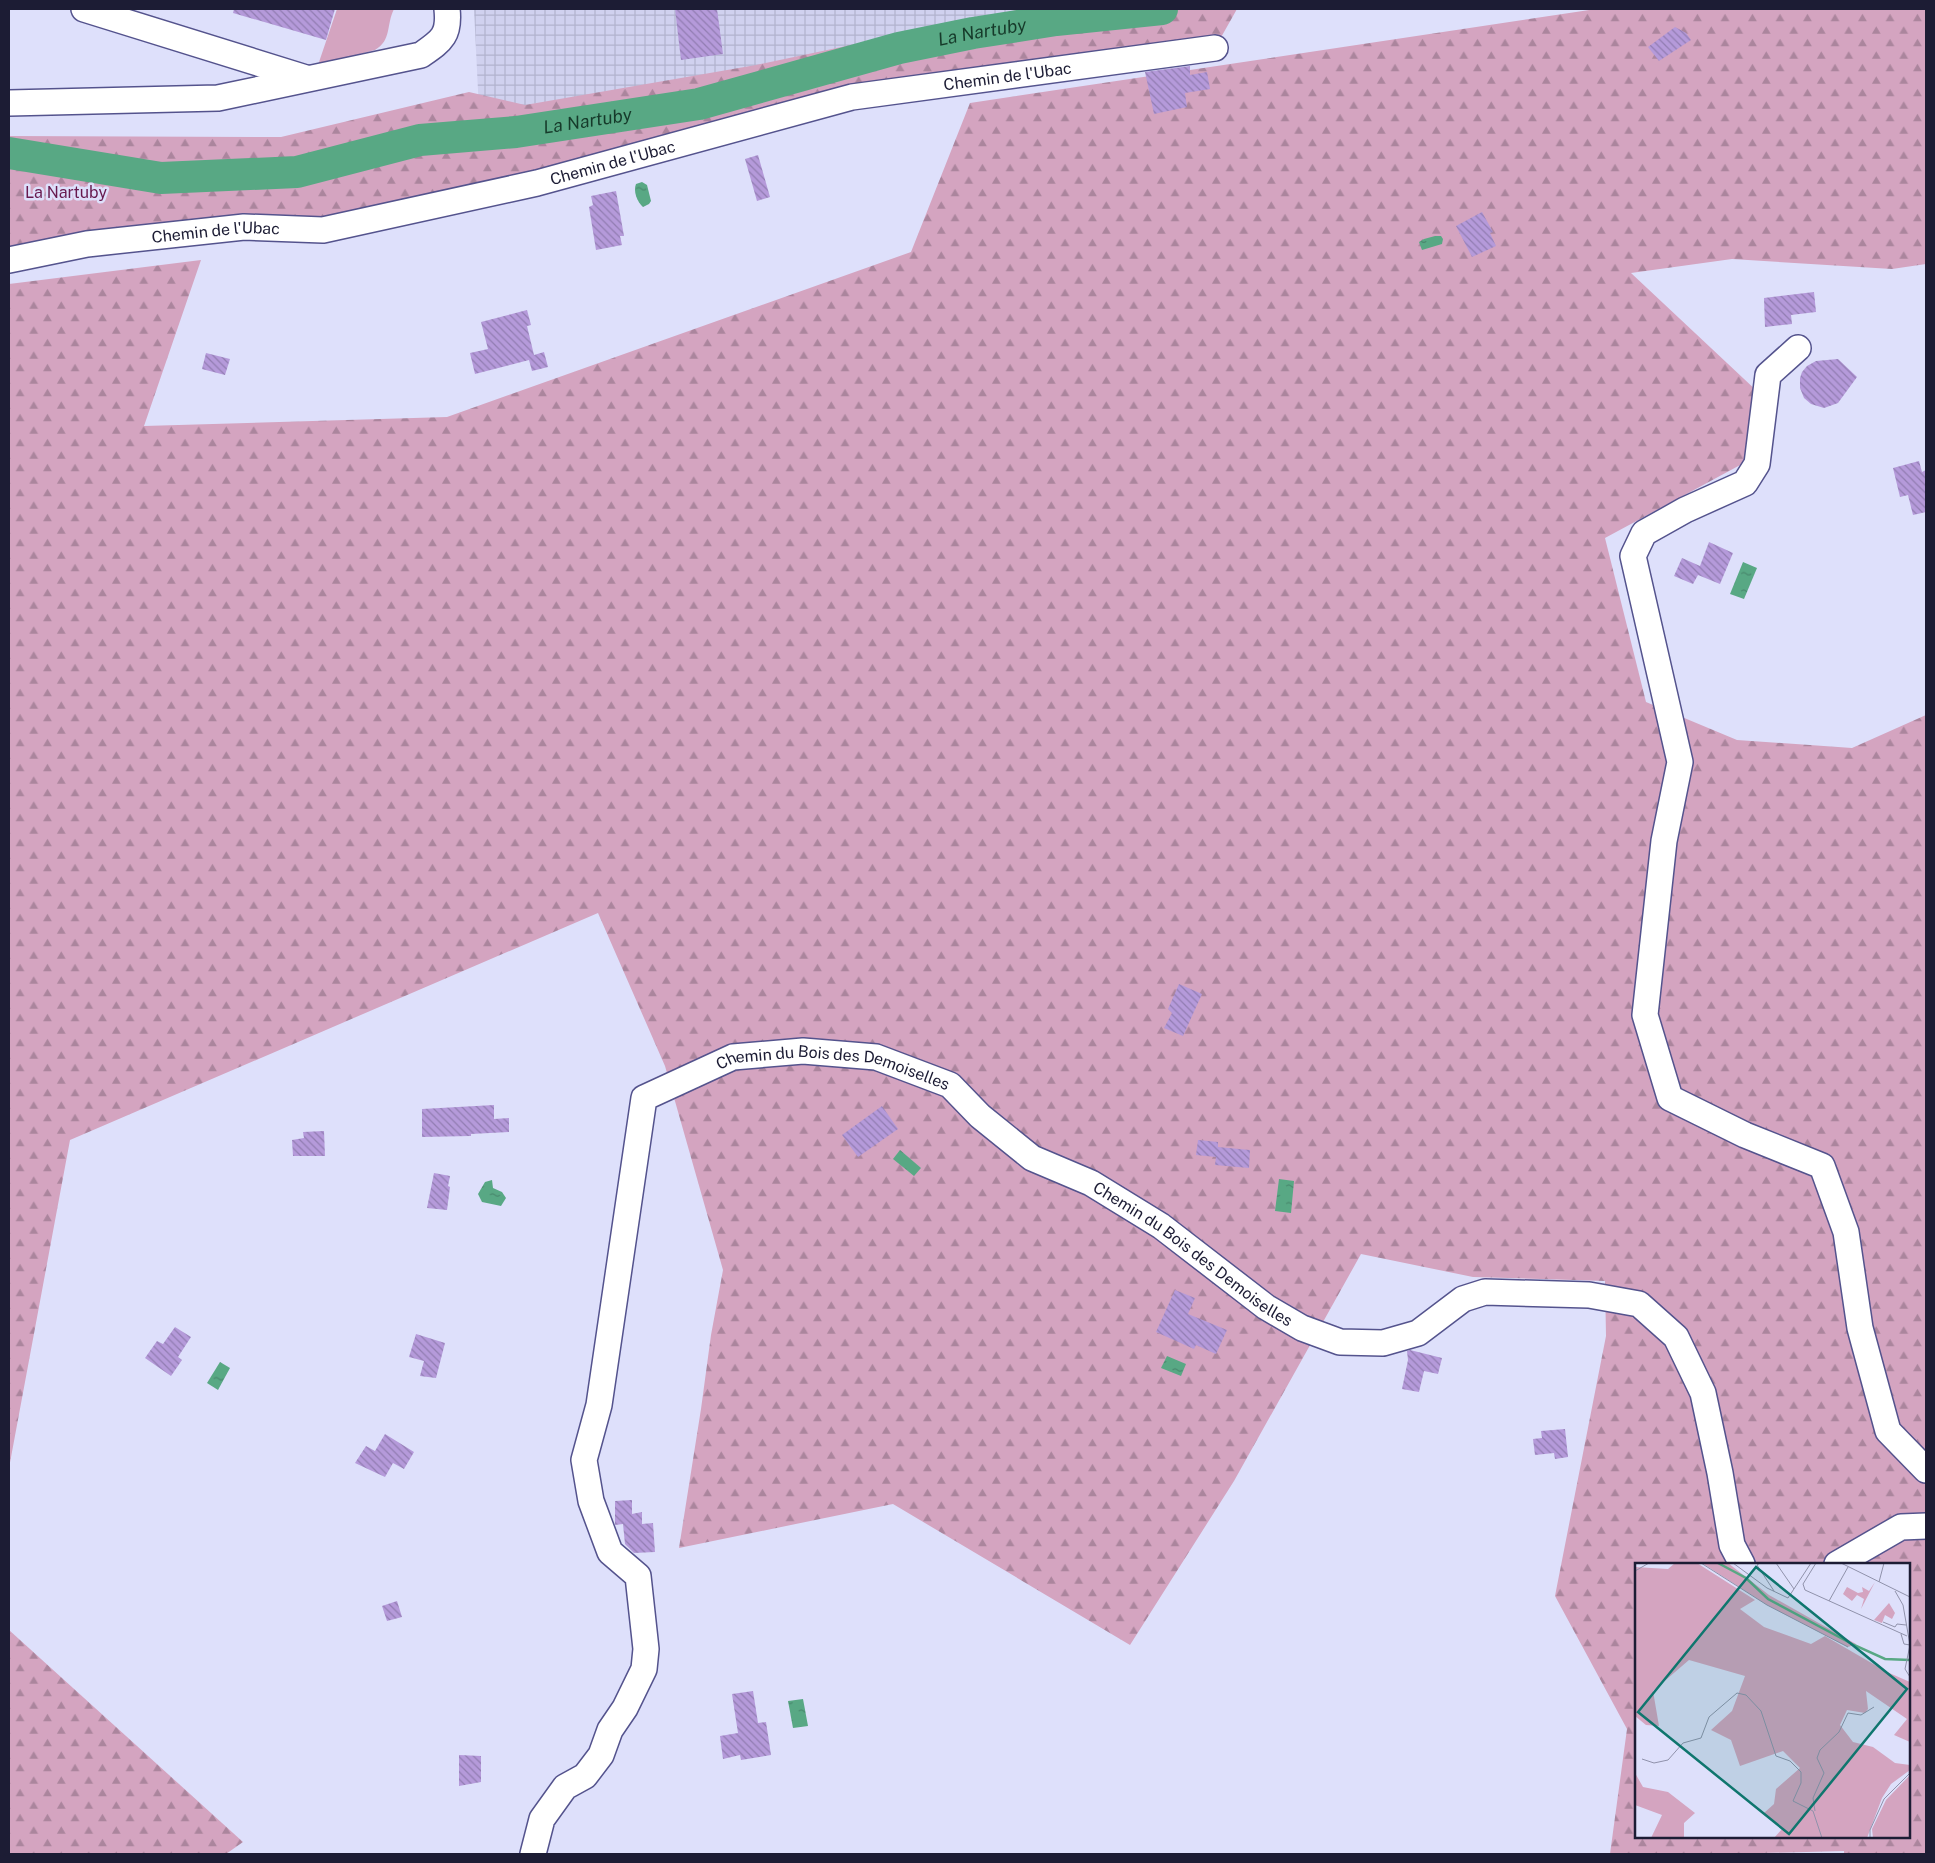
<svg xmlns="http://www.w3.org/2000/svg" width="1935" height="1863" font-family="'Public Sans',sans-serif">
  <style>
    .industrial { fill: url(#industrial-grid) }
    .green { fill: #d4a4c0 }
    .forest { fill: url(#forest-firs); fill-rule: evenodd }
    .water { fill: url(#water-ripples) }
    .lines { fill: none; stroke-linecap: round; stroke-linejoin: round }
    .river { stroke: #58a884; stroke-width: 32 }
    .building { fill: url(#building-back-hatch) }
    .minor-casing { stroke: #54538d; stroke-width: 28 }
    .minor { stroke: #fff; stroke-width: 25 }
    .labels { text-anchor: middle; stroke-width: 5; stroke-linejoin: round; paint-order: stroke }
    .street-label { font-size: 16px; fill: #1c1c34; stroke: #dee0fb }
    .park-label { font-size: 16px; fill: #67194e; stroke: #dee0fb }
    .water-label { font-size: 18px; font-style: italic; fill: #163a2a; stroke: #dee0fb }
    .inset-river { fill: none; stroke: #58a884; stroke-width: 2.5 }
    .inset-road { fill: none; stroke: #9092ab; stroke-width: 1 }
    .view { fill: #0f766e; fill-opacity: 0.15; stroke: #0f766e; stroke-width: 2.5 }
    .inset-edge { fill: none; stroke: #1c1c34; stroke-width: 2.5 }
  </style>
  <defs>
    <pattern id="industrial-grid" width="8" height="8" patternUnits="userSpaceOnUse" patternTransform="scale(1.25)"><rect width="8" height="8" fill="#d0d1ef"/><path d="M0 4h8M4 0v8" fill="none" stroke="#b2b3ce"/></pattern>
    <pattern id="forest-firs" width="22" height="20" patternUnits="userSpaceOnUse" patternTransform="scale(1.25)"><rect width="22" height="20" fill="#d4a4c0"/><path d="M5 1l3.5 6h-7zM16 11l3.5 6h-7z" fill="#ab859d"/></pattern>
    <pattern id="water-ripples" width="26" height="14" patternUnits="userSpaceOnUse" patternTransform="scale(1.25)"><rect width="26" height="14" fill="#58a884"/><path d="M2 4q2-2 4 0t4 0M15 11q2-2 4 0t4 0" fill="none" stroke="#48886d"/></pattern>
    <pattern id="building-back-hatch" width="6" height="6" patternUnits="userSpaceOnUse" patternTransform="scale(1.25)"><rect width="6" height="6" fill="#b59ada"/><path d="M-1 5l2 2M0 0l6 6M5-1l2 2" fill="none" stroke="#927db2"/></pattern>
  </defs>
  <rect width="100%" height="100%" fill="#dee0fb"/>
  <path class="industrial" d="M 474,9 L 1021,9 L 744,76 L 479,111 Z"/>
  <path class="green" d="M 337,9 L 394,9 C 386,25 392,40 375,50 L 318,65 Z"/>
  <g class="forest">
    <path d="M 1021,9 L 1237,9 L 1215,48 L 859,96 L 327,221 L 9,260 L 9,136 L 281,137 L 469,92 L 525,105 L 756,65 Z"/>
    <path d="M 1596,9 L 1926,9 L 1926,264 L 1892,269 L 1732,259 L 1631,273 L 1759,393 L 1768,450 L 1605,538 L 1646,702 L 1737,740 L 1852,748 L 1926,715 L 1926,1854 L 1844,1854 L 1844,1851 L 1724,1854 L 1610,1854 L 1627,1729 L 1555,1596 L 1606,1336 L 1605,1281 L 1473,1277 L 1361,1254 L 1234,1481 L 1130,1645 L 893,1504 L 679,1548 L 701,1409 L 711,1335 L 723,1270 L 665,1066 L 598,913 L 70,1140 L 9,1468 L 9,284 L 201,260 L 144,426 L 447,417 L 911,252 L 970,103 ZM 1636,1564 L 1909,1564 L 1909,1837 L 1636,1837 Z"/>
    <path d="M 9,1630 L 243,1842 L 226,1854 L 9,1854 Z"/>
  </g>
  <g class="water">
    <path d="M 642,182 L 647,185 L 651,201 L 649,204 L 643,207 C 637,202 633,191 636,184 Z"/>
    <path d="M 1435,236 L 1441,236 L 1443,239 L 1442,244 L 1422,250 L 1419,242 L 1424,239 Z"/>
    <path d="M 1743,562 L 1757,568 L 1744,599 L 1730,594 Z"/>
    <path d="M 900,1150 L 921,1168 L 914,1176 L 893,1159 Z"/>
    <path d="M 1279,1179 L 1294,1181 L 1291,1213 L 1275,1211 Z"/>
    <path d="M 492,1180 L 493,1188 L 502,1192 L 506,1198 L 501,1206 L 482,1202 L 478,1194 L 485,1182 Z"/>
    <path d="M 1167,1356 L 1186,1364 L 1181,1376 L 1161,1368 Z"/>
    <path d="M 220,1362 L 230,1368 L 218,1390 L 207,1383 Z"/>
    <path d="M 803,1699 L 808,1726 L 793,1728 L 788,1701 Z"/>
  </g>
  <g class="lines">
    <path class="river" id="s1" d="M 9,153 L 161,178 L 297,172 L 420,140 L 516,132 L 699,104 L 899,48 L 973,33 L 1056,20 L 1162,9"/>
  </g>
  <g class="building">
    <path d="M 234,9 L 335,9 L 326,40 L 233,13 Z"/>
    <path d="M 675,9 L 717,9 L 723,54 L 681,60 Z"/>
    <path d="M 1675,27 L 1686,33 L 1691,40 L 1659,61 L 1648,47 Z"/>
    <path d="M 1190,66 L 1190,75 L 1207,72 L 1210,89 L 1185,93 L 1187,107 L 1154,114 L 1145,72 Z"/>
    <path d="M 758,155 L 770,197 L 757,201 L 745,159 Z"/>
    <path d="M 616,191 L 624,236 L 620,236 L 622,245 L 596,250 L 589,207 L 593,205 L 591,196 Z"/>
    <path d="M 1482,212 L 1493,232 L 1490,233 L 1496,246 L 1472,257 L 1456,226 Z"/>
    <path d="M 1814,292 L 1816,312 L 1791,315 L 1792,324 L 1765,327 L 1764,298 Z"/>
    <path d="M 527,310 L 531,325 L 527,326 L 534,355 L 544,352 L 548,367 L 532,371 L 529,360 L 475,374 L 470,353 L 488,349 L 481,322 Z"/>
    <path d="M 206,353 L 230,359 L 225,375 L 202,369 Z"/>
    <path d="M 1838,359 L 1857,377 L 1838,403 L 1824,408 L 1811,404 L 1804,398 L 1800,388 L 1800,378 L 1802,372 L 1807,366 L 1816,361 Z"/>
    <path d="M 1919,461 L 1922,472 L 1926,470 L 1926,512 L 1913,515 L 1908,495 L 1900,497 L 1893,468 Z"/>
    <path d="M 1709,542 L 1733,553 L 1720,584 L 1698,575 L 1693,584 L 1674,576 L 1682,558 L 1700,566 Z"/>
    <path d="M 1179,984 L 1202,994 L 1183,1036 L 1164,1028 L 1172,1013 L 1168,1009 Z"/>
    <path d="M 494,1105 L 494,1119 L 509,1118 L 509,1132 L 471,1134 L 471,1136 L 422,1137 L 422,1109 Z"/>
    <path d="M 882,1106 L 898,1129 L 858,1157 L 842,1135 Z"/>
    <path d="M 324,1131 L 325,1156 L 293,1156 L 292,1140 L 304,1138 L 303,1132 Z"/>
    <path d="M 1198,1140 L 1218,1142 L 1218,1147 L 1250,1150 L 1249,1168 L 1215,1165 L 1216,1157 L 1196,1155 Z"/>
    <path d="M 434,1173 L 450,1176 L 448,1186 L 450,1187 L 447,1210 L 427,1208 Z"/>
    <path d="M 1175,1290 L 1195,1298 L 1188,1314 L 1227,1330 L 1216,1354 L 1196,1345 L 1194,1349 L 1156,1332 Z"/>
    <path d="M 175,1327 L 191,1337 L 178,1357 L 182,1360 L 171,1376 L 145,1358 L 157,1341 L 163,1344 Z"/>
    <path d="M 416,1334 L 445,1343 L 436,1378 L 420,1376 L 424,1361 L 409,1357 Z"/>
    <path d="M 1410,1350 L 1442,1358 L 1438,1374 L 1424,1371 L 1419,1392 L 1402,1389 L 1408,1360 L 1407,1351 Z"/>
    <path d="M 1565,1429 L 1568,1457 L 1555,1459 L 1554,1453 L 1535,1455 L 1533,1439 L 1542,1438 L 1541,1431 Z"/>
    <path d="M 385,1434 L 414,1452 L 404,1469 L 393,1463 L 385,1477 L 355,1463 L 366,1446 L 375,1451 Z"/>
    <path d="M 632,1500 L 632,1514 L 642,1512 L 642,1524 L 653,1523 L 655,1552 L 634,1553 L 625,1544 L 623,1524 L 615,1525 L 615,1501 Z"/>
    <path d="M 397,1601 L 402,1617 L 387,1621 L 382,1606 Z"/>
    <path d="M 753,1691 L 758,1723 L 766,1722 L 771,1755 L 741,1760 L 740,1755 L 723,1759 L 720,1736 L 738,1733 L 732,1694 Z"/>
    <path d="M 459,1755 L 481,1756 L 481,1782 L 459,1786 Z"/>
  </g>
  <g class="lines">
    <g class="minor-casing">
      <g id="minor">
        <path d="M 84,9 L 306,78"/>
        <path d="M 9,103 L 218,98 L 421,55 C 441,41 450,36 447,9"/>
        <path id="s2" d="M 9,260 L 87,244 L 244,227 L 323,230 L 537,183 L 852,97 L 1215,48"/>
        <path d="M 1798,348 L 1768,375 L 1757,464 L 1745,483 L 1685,510 L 1644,533 L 1633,556 L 1680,762 L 1664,841 L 1645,1015 L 1670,1098 L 1745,1135 L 1822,1166 L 1846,1232 L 1860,1328 L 1888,1431 L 1926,1470"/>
        <path d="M 1837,1564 L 1901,1527 L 1926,1526"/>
        <path id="s3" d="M 533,1854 L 542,1819 L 565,1787 L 585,1776 L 601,1755 L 610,1730 L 625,1708 L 644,1669 L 646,1649 L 638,1576 L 610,1552 L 591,1501 L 584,1460 L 599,1405 L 644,1098 L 733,1057 L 803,1051 L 876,1057 L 950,1085 L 980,1116 L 1032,1158 L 1091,1183 L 1161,1226 L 1266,1307 L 1302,1328 L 1340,1342 L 1383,1343 L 1418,1333 L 1463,1299 L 1485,1292 L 1589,1295 L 1639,1304 L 1676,1337 L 1703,1393 L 1720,1473 L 1732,1545 L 1742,1564"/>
      </g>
    </g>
    <use href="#minor" class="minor"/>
  </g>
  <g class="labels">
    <g class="street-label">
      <text dy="6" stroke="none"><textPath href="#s2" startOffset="1019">Chemin de l'Ubac</textPath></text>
      <text dy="6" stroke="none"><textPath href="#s2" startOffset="614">Chemin de l'Ubac</textPath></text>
      <text dy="6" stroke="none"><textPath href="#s2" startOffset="209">Chemin de l'Ubac</textPath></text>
      <text dy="6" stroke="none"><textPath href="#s3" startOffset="1015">Chemin du Bois des Demoiselles</textPath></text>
      <text dy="6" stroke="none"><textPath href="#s3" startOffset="1434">Chemin du Bois des Demoiselles</textPath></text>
    </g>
    <g class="park-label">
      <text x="66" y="198">La Nartuby</text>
    </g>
    <g class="water-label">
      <text dy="6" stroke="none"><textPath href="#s1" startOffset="991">La Nartuby</textPath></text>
      <text dy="6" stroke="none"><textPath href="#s1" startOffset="586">La Nartuby</textPath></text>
    </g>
  </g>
  <g transform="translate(1635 1563)">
    <rect width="275" height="275" fill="#dee0fb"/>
    <path d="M 240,19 L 226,46 L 229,36 L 222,32 L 217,38 L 208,31 L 212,24 L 223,30 L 228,29 L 227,24 L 234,28 ZM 254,40 L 260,50 L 257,56 L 250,52 L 247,60 L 239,57 Z" fill="#d4a4c0"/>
    <path d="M 40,0 L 62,0 L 120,37 L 105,46 L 129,64 L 176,81 L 190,73 L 252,109 L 275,119 L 275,179 L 259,172 L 272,156 L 231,128 L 233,146 L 230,150 L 212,147 L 205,162 L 218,179 L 238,184 L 260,200 L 275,202 L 275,207 L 256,221 L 247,235 L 232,275 L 139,275 L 148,265 L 129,250 L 139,241 L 141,226 L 165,205 L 148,188 L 105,203 L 96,177 L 76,167 L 97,148 L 110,113 L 54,97 L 18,128 L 24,163 L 11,162 L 0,153 L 0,4 L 33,6 ZM 67,0 L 93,0 L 134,32 L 221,81 L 213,84 L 132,42 ZM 0,210 L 8,224 L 33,229 L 60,250 L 49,260 L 49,275 L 16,275 L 27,252 L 0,242 ZM 275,212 L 275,275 L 238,275 L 237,266 L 251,237 Z" fill="#d4a4c0"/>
    <path class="inset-river" d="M 83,0 L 111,15 L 133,36 L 219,82 L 250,96 L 275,97"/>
    <path class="inset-road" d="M 66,0 L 132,42 L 213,84M 98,0 L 132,25 L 153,35 L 176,0M 125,0 L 122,2 L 139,28M 141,0 L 159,26M 181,0 L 168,21 L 170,27 L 272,73M 206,0 L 275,34M 0,8 L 14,0M 244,19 L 249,0M 260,28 L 268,42 L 275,82 L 270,106 L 275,114M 194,38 L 213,4M 248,59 L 260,64 L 262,61 L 271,62M 266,71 L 269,81 L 275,82M 7,196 L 19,200 L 33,197 L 48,180 L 66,175 L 74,154 L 102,130 L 111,132 L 126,148 L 141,193 L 155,198 L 166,209 L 166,220 L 158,238 L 178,248 L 187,275M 180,248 L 178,235 L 189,210 L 182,195 L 185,187 L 204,169 L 213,150 L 226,152 L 239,144M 235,275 L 235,267 L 249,236 L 275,210"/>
    <path class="view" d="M 121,4 L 272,126 L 154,271 L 3,149 Z"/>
    <rect width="275" height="275" class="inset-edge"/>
  </g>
  <rect width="1935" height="1863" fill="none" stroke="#1c1c34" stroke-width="20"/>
</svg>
